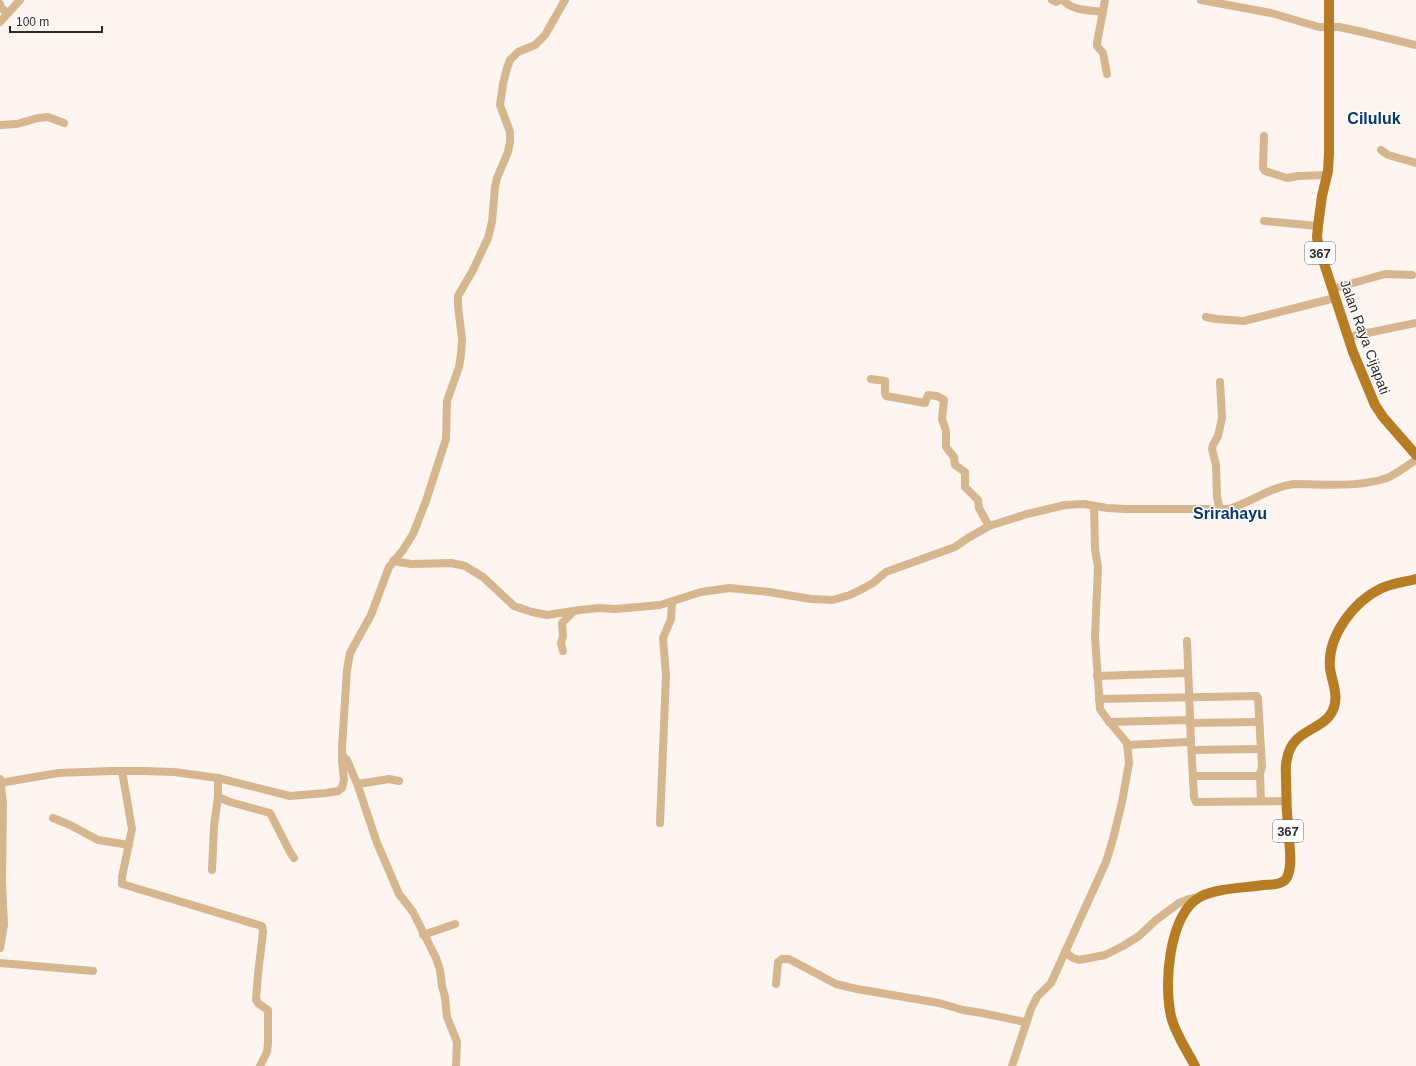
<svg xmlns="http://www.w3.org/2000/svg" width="1416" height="1066" font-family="Arial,sans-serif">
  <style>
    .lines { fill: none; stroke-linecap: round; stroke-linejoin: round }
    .minor { stroke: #d6b68e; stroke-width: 8 }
    .major { stroke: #b67d25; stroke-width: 10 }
    .labels { text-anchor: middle; stroke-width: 3; stroke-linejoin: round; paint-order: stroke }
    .shield { fill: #fff; stroke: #706a68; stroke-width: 1 }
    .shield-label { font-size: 13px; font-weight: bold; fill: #332a27 }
    .street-label { font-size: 14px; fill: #332a27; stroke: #fff }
    .quarter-label { font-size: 16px; font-weight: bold; fill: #083769; stroke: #fff }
  </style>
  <rect width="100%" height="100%" fill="#fef5f1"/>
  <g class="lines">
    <g class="minor">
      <path d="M 1052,0 L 1056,2 L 1060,0"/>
      <path d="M 1063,0 C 1072,11 1090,10 1103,12"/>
      <path d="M 1105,0 L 1097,43 L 1097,46 L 1103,53 L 1107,74"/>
      <path d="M 1201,0 L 1271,13 L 1319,27 L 1339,27 L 1358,31 L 1416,45"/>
      <path d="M 0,4 L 1,8 L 8,13"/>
      <path d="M 0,22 L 20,0"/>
      <path d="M 0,125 L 17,124 L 38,118 L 48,117 L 64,123"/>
      <path d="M 1264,136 L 1263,168 L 1265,171 L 1287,178 L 1298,176 L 1327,175"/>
      <path d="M 1381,150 L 1388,155 L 1416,163"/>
      <path d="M 1264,221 L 1318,226"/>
      <path d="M 1332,289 L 1385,274 L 1412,275"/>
      <path d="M 1206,317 L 1216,319 L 1244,321 L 1335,298"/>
      <path d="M 1348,337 L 1416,323"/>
      <path d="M 871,379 L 885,381 L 885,393 L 886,396 L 925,403 L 928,395 L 937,396 L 944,400 L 942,419 L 946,431 L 946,447 L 954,457 L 955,465 L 965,472 L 965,487 L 978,500 L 979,508 L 989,526"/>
      <path d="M 1220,510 L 1217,497 L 1216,465 L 1212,449 L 1213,445 L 1218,436 L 1222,418 L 1220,382"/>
      <path d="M 393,561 L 411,564 L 451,563 L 465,566 L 483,577 L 514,606 L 532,612 L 547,615 L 580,610 L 599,608 L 615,609 L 660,605 L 701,592 L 730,588 L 769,592 L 811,599 L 833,600 L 850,595 L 864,588 L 873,583 L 886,572 L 955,547 L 968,538 L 989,526 L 1027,514 L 1065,505 L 1084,504 L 1107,508 L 1125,509 L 1229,509 C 1252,502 1270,487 1294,484 C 1324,484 1357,488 1387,478 C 1397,474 1406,466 1416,460"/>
      <path d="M 1187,641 L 1191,743"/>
      <path d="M 563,651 L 561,643 L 563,636 L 562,623 L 573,612"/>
      <path d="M 1097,676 L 1188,673"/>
      <path d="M 1099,699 L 1257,696 L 1258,698 L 1262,767 L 1260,774 L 1256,776 L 1193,776"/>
      <path d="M 1109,722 L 1190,720"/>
      <path d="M 1190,723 L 1259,722"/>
      <path d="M 1127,745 L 1187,742 L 1191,743 L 1194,797 L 1196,802 L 1286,801"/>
      <path d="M 1192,750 L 1261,749"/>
      <path d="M 342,755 L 347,760 L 358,786 L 377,843 L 390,873 L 399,894 L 413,912 L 436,958 L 440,970 L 442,986 L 445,997 L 447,1017 L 457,1042 L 456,1066"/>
      <path d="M 122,771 L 132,829 L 122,877 L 122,884 L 262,926 L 263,932 L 258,974 L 256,1000 L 259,1004 L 268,1010 L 268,1043 L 267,1052 L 260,1066"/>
      <path d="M 1260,774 L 1261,801"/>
      <path d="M 0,779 L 3,803 L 2,881 L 4,925 L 0,948"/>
      <path d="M 0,783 L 58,773 L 111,771 L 145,771 L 174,772 L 218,778 L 290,796 L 326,793 L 338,791 L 342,788 L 344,780 L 342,761 L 342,747 L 347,670 L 350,653 L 371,615 L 389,567 L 403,550 L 413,534 L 426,501 L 446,439 L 447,401 L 459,367 L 461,355 L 462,339 L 458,306 L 458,296 L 473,270 L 488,238 L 492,222 L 495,187 L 497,178 L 508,152 L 510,142 L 510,132 L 500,105 L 503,84 L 507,68 L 510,60 L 518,52 L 535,45 L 545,35 L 565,0"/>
      <path d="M 358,784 L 389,779 L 399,781"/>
      <path d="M 218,797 L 230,802 L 270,813 L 290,852 L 294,858"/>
      <path d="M 53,818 L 70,825 L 98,840 L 129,845"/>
      <path d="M 660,823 L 666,676 L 663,638 L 671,619 L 672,602"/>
      <path d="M 212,870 L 214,826 L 218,797 L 218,778"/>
      <path d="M 423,935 L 455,924"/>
      <path d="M 1065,952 L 1073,958 L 1079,960 L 1105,955 L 1123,946 L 1139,936 L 1156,920 L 1179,903 L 1189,899 L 1199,897"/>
      <path d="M 0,963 L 93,971"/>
      <path d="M 776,984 L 778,962 L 782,959 L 789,959 L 836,984 L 857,989 L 939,1003 L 963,1010 L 982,1013 L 1025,1022"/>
      <path d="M 1012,1066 L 1031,1009 L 1037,997 L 1051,983 L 1106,862 L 1113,839 L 1122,802 L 1129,763 L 1127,743 L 1107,719 L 1100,709 L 1095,637 L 1098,567 L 1095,549 L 1094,506"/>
    </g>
    <g class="major">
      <path d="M 1329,0 L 1329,153 L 1328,171 L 1322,196 L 1318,226 L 1317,237 L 1319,248 L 1353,352 L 1375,405 L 1383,417 L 1416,455"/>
      <path d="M 1195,1066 C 1187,1051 1177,1036 1172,1020 C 1163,988 1168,915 1200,897 C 1216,888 1245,888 1263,885 C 1269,885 1277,885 1282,882 C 1285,881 1287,878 1288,875 C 1292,864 1290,851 1289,839 C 1287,819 1286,799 1286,778 C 1286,772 1285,765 1287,759 C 1292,729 1322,731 1332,712 C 1340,697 1332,683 1330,668 C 1327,636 1354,601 1382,588 C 1393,583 1405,582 1416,579"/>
    </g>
  </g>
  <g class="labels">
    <g class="shield">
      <rect x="1305" y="242" width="30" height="22" rx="3"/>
      <rect x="1273" y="820" width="30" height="22" rx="3"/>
    </g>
    <g class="shield-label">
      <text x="1320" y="258">367</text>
      <text x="1288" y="836">367</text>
    </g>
    <g class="street-label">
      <text transform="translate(1365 337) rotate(70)" y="5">Jalan Raya Cijapati</text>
    </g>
    <g class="quarter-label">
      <text x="1374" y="124">Ciluluk</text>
      <text x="1230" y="519">Srirahayu</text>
    </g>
  </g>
  <path d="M10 26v6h92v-6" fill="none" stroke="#332a27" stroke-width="2"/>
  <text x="16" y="26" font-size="12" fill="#332a27" stroke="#ffffff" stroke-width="3" paint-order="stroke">100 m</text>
</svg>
